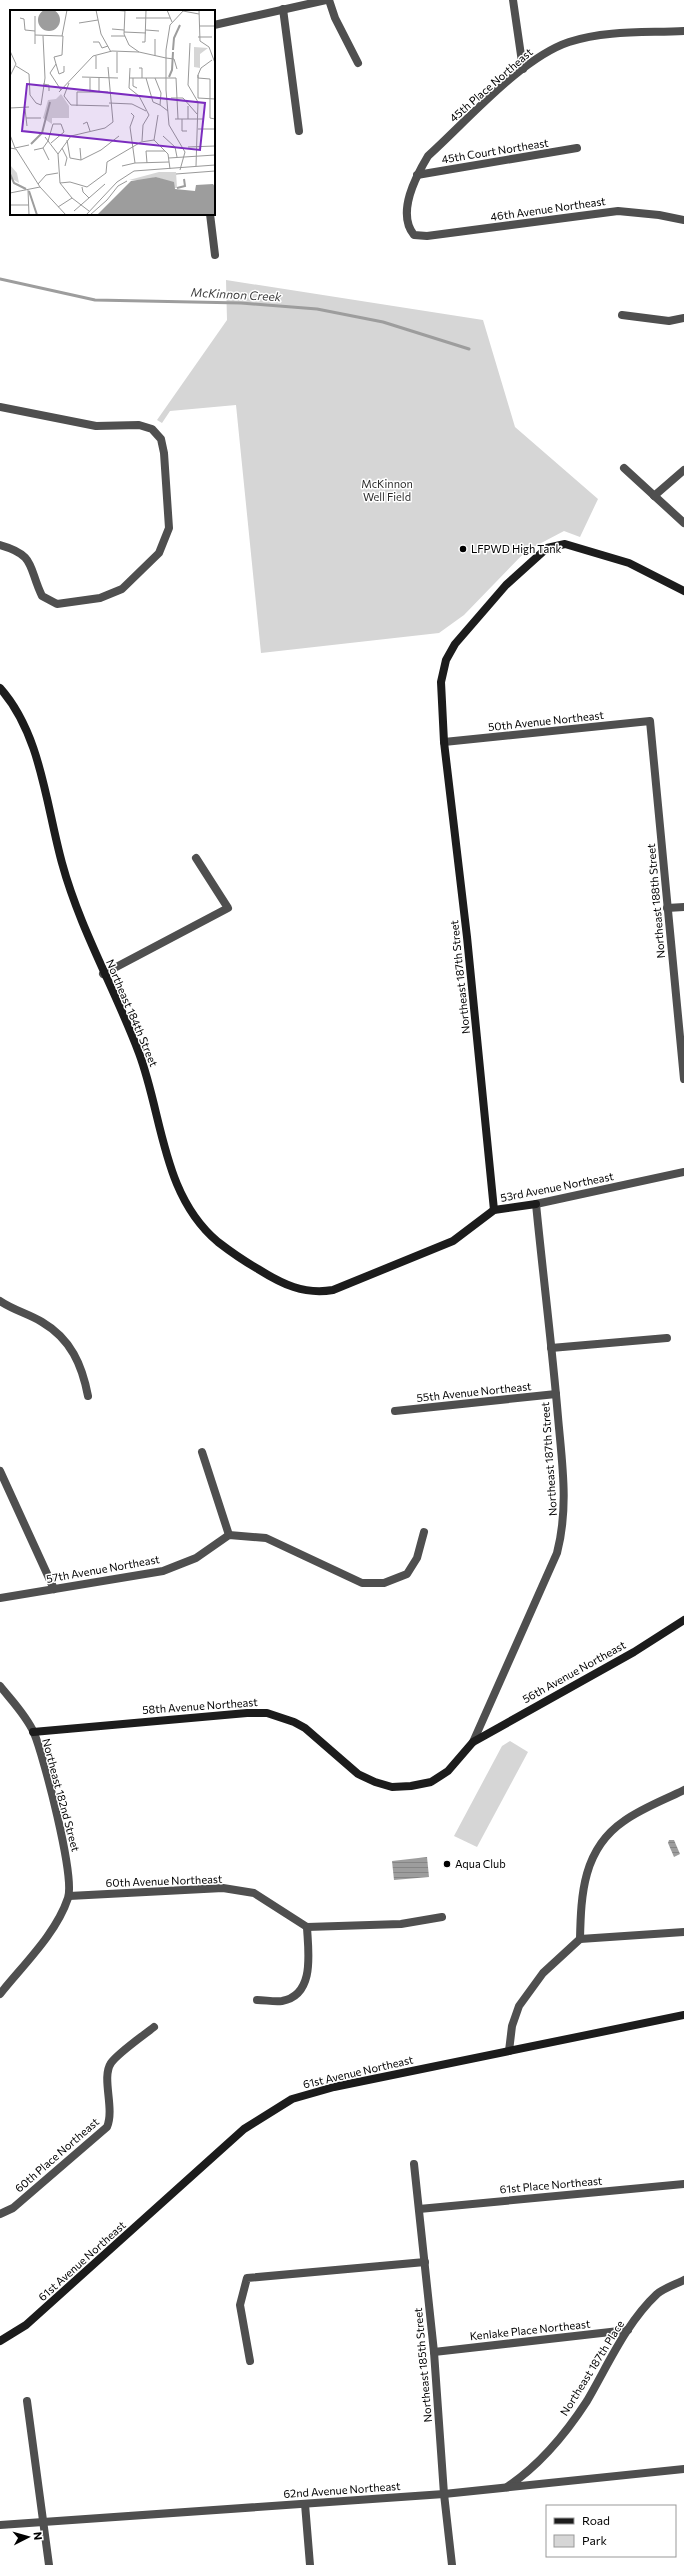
<svg xmlns="http://www.w3.org/2000/svg" width="684" height="2565" font-family="Commissioner,sans-serif">
  <style>
    .green { fill: #d6d6d6 }
    .water { fill: url(#water-rules) }
    .lines { fill: none; stroke-linecap: round; stroke-linejoin: round }
    .stream { stroke: #9d9d9d; stroke-width: 3 }
    .street { stroke: #4f4f4f; stroke-width: 8 }
    .secondary { stroke: #1c1c1c; stroke-width: 8 }
    .poi-dot { fill: #000; stroke: #fff; stroke-width: 1.5 }
    .labels { text-anchor: middle; stroke-width: 3; stroke-linejoin: round; paint-order: stroke }
    .street-label { font-size: 11px; fill: #000; stroke: #fff }
    .park-label { font-size: 11px; fill: #2d2d2d; stroke: #fff }
    .poi-label { font-size: 11px; fill: #000; stroke: #fff; text-anchor: start }
    .water-label { font-size: 12px; font-style: italic; fill: #3e3e3e; stroke: #fff }
    .inset-river { fill: none; stroke: #9d9d9d; stroke-width: 2 }
    .inset-road { fill: none; stroke: #999; stroke-width: 1 }
    .view { fill: #7b2cbf; fill-opacity: 0.15; stroke: #7b2cbf; stroke-width: 2 }
    .inset-edge { fill: none; stroke: #000; stroke-width: 2 }
  </style>
  <defs>
    <pattern id="water-rules" width="6" height="5" patternUnits="userSpaceOnUse"><rect width="6" height="5" fill="#9d9d9d"/><path d="M0 2.5h6" fill="none" stroke="#858585"/></pattern>
  </defs>
  <rect width="100%" height="100%" fill="#fff"/>
  <g class="green">
    <path d="M 226,280 L 483,320 L 515,427 L 598,499 L 580,537 L 564,531 L 526,551 L 464,615 L 439,633 L 261,653 L 236,405 L 170,411 L 162,423 L 157,420 L 227,320 Z"/>
    <path d="M 510,1741 L 528,1752 L 477,1847 L 454,1836 L 502,1746 Z"/>
  </g>
  <g class="water">
    <path d="M 669,1840 L 674,1840 L 680,1854 L 674,1857 L 668,1843 Z"/>
    <path d="M 427,1857 L 429,1877 L 394,1880 L 392,1861 Z"/>
  </g>
  <g class="lines">
    <path class="stream" d="M 0,279 L 95,300 L 241,303 L 317,309 L 383,322 L 469,349"/>
    <g class="street">
      <path d="M 329,0 L 335,18 L 358,63"/>
      <path d="M 513,0 L 523,69"/>
      <path d="M 283,9 L 299,131"/>
      <path d="M 214,25 L 326,0"/>
      <path d="M 684,31 C 645,33 607,30 569,42 C 521,58 467,121 428,156 C 416,176 396,213 414,235 L 427,236 L 618,211 L 659,215 L 684,220"/>
      <path d="M 417,175 L 577,148"/>
      <path d="M 210,214 L 215,255"/>
      <path d="M 622,315 L 669,321 L 684,318"/>
      <path d="M 0,407 L 96,426 L 139,425 L 152,429 L 161,439 L 164,453 L 169,528 L 159,553 L 122,589 L 100,598 L 57,604 L 42,596 C 28,567 36,555 0,545"/>
      <path d="M 624,468 L 684,523"/>
      <path d="M 654,496 L 684,470"/>
      <path d="M 444,742 L 650,721 L 684,1079"/>
      <path d="M 667,908 L 684,907"/>
      <path d="M 103,974 L 228,908 L 196,858"/>
      <path d="M 0,1301 C 13,1310 29,1314 42,1322 C 71,1339 82,1365 88,1396"/>
      <path d="M 551,1348 L 667,1338"/>
      <path d="M 395,1411 L 556,1394"/>
      <path d="M 202,1452 L 229,1535"/>
      <path d="M 0,1471 L 54,1589"/>
      <path d="M 0,1598 L 163,1571 L 196,1558 L 229,1535 L 266,1538 L 362,1583 L 384,1583 L 407,1574 L 417,1558 L 424,1532"/>
      <path d="M 0,1686 C 11,1700 26,1715 34,1733 C 44,1757 75,1876 68,1898 C 56,1934 23,1965 0,1994"/>
      <path d="M 473,1742 L 557,1553 C 569,1507 562,1463 558,1417 C 552,1346 543,1275 536,1204 L 684,1172"/>
      <path d="M 69,1896 L 223,1888 L 254,1893 L 307,1927 L 401,1924 L 442,1917"/>
      <path d="M 580,1939 C 581,1894 583,1849 624,1821 C 642,1808 664,1800 684,1790"/>
      <path d="M 257,2000 C 265,2000 274,2002 282,2001 C 316,1995 308,1950 307,1927"/>
      <path d="M 509,2051 L 512,2026 L 519,2006 L 543,1973 L 580,1939 L 684,1932"/>
      <path d="M 414,2164 L 434,2352 L 444,2494 L 452,2565"/>
      <path d="M 419,2209 L 684,2184"/>
      <path d="M 0,2214 L 13,2208 L 107,2127 C 115,2108 101,2078 111,2063 C 118,2053 144,2035 154,2027"/>
      <path d="M 434,2352 L 628,2330"/>
      <path d="M 250,2361 L 240,2305 L 247,2278 L 425,2262"/>
      <path d="M 27,2401 L 49,2565"/>
      <path d="M 507,2487 C 540,2465 565,2435 587,2401 C 608,2365 626,2323 657,2294 C 664,2288 676,2284 684,2280"/>
      <path d="M 305,2504 L 310,2565"/>
      <path d="M 0,2525 L 444,2494 L 684,2469"/>
    </g>
    <g class="secondary">
      <path d="M 0,688 C 41,734 46,805 62,863 C 80,929 115,989 139,1053 C 163,1117 162,1195 218,1242 C 231,1252 244,1261 258,1269 C 282,1284 304,1295 333,1290 L 453,1241 L 494,1210 L 536,1204"/>
      <path d="M 494,1210 L 467,937 L 444,742 L 441,682 L 446,660 L 455,644 L 506,585 L 547,548 L 565,544 L 629,563 L 684,591"/>
      <path d="M 33,1732 L 247,1713 L 267,1713 L 294,1722 L 305,1728 L 358,1774 L 375,1782 L 392,1787 L 411,1786 L 431,1782 L 448,1771 L 473,1742 L 634,1652 L 684,1620"/>
      <path d="M 0,2341 L 26,2325 L 244,2129 L 292,2099 L 334,2087 L 684,2015"/>
    </g>
  </g>
  <g class="poi-dot">
    <circle cx="463" cy="549" r="4"/>
    <circle cx="447" cy="1864" r="4"/>
  </g>
  <g class="labels">
    <g class="street-label">
      <text transform="translate(491 85) rotate(-41)" y="4">45th Place Northeast</text>
      <text transform="translate(495 151) rotate(-9)" y="4">45th Court Northeast</text>
      <text transform="translate(548 209) rotate(-8)" y="4">46th Avenue Northeast</text>
      <text transform="translate(546 721) rotate(-6)" y="4">50th Avenue Northeast</text>
      <text transform="translate(656 901) rotate(-95)" y="4">Northeast 188th Street</text>
      <text transform="translate(460 977) rotate(-96)" y="4">Northeast 187th Street</text>
      <text transform="translate(132 1013) rotate(67)" y="4">Northeast 184th Street</text>
      <text transform="translate(557 1187) rotate(-11)" y="4">53rd Avenue Northeast</text>
      <text transform="translate(474 1392) rotate(-6)" y="4">55th Avenue Northeast</text>
      <text transform="translate(549 1459) rotate(-94)" y="4">Northeast 187th Street</text>
      <text transform="translate(103 1569) rotate(-10)" y="4">57th Avenue Northeast</text>
      <text transform="translate(574 1672) rotate(-29)" y="4">56th Avenue Northeast</text>
      <text transform="translate(200 1706) rotate(-4)" y="4">58th Avenue Northeast</text>
      <text transform="translate(61 1795) rotate(75)" y="4">Northeast 182nd Street</text>
      <text transform="translate(164 1881) rotate(-2)" y="4">60th Avenue Northeast</text>
      <text transform="translate(358 2072) rotate(-13)" y="4">61st Avenue Northeast</text>
      <text transform="translate(57 2155) rotate(-41)" y="4">60th Place Northeast</text>
      <text transform="translate(551 2185) rotate(-5)" y="4">61st Place Northeast</text>
      <text transform="translate(82 2261) rotate(-42)" y="4">61st Avenue Northeast</text>
      <text transform="translate(530 2330) rotate(-6)" y="4">Kenlake Place Northeast</text>
      <text transform="translate(423 2365) rotate(-95)" y="4">Northeast 185th Street</text>
      <text transform="translate(592 2368) rotate(-58)" y="4">Northeast 187th Place</text>
      <text transform="translate(342 2490) rotate(-4)" y="4">62nd Avenue Northeast</text>
    </g>
    <g class="park-label">
      <text x="387" y="488">McKinnon<tspan x="387" dy="13">Well Field</tspan></text>
    </g>
    <g class="poi-label">
      <text x="471" y="553">LFPWD High Tank</text>
      <text x="455" y="1868">Aqua Club</text>
    </g>
    <g class="water-label">
      <text transform="translate(236 295) rotate(3)" y="4">McKinnon Creek</text>
    </g>
  </g>
  <g transform="translate(10 10)">
    <rect width="205" height="205" fill="#fff"/>
    <path d="M 184,37 L 198,38 L 190,44 L 190,58 L 184,57 ZM 51,84 L 59,96 L 59,108 L 42,108 L 42,114 L 33,108 L 38,90 L 46,89 ZM 149,162 L 166,162 L 167,178 L 164,178 L 164,173 L 146,167 L 136,170 L 119,170 Z" fill="#d6d6d6"/>
    <path d="M 0,155 L 7,163 L 9,173 L 1,168 Z" fill="#d6d6d6"/>
    <path d="M28 10a11 11 0 1 1 22 0a11 11 0 1 1-22 0ZM 146,167 L 164,172 L 165,179 L 185,181 L 186,175 L 203,174 L 205,177 L 205,205 L 87,205 L 121,171 Z" fill="#9d9d9d"/>
    <path class="inset-river" d="M 163,40 L 164,28 L 170,15M 159,67 L 162,60 L 163,42M 21,134 L 32,123 L 40,92M 0,164 L 4,173 L 16,179M 167,178 L 175,176 L 174,169M 19,181 L 27,205"/>
    <path class="inset-road" d="M 86,0 L 91,24 L 101,42M 103,0 L 115,1M 115,0 L 114,24 L 119,35 L 129,42 L 156,48M 157,0 L 162,12M 189,0 L 190,31M 173,1 L 189,4M 10,8 L 14,9 L 15,20 L 25,21M 126,8 L 160,8M 69,13 L 88,10M 189,16 L 205,16M 102,19 L 114,20M 136,20 L 149,21M 114,22 L 136,23M 25,25 L 53,26 L 52,45M 52,26 L 57,0M 101,26 L 115,26M 188,27 L 202,27M 145,29 L 145,46M 190,31 L 199,37 L 205,53M 83,32 L 89,32 L 92,38 L 98,36M 132,32 L 135,32 L 136,0M 180,33 L 178,75 L 188,92 L 186,156M 25,34 L 25,6M 0,41 L 6,54 L 0,66M 107,42 L 107,63M 156,48 L 164,49 L 167,59M 46,54 L 49,64 L 54,62 L 54,56M 6,56 L 19,64 L 20,85 L 26,93 L 31,95 L 35,68 L 33,26M 120,58 L 119,78 L 129,86 L 139,105 L 133,115 L 132,131M 129,58 L 132,58 L 132,68M 86,59 L 86,46M 188,65 L 191,58 L 202,50M 72,67 L 108,68M 120,68 L 166,68 L 168,109M 123,68 L 123,76 L 127,78M 136,68 L 143,92 L 150,95M 145,68 L 151,83 L 150,95 L 158,101M 188,68 L 200,69 L 200,108 L 205,109M 188,68 L 188,65 L 188,88 L 205,89M 59,73 L 54,86 L 61,95 L 99,96M 33,74 L 39,75 L 39,81M 51,80 L 40,63 L 46,54 L 44,47 L 52,45M 49,82 L 83,46 L 102,41 L 129,42M 80,82 L 80,68M 89,82 L 89,68M 161,88 L 173,88 L 187,104M 99,93 L 122,94 L 136,101M 67,96 L 67,82 L 98,82M 178,96 L 178,109M 0,98 L 19,97M 15,99 L 17,116M 121,103 L 124,106 L 120,117 L 125,153M 16,108 L 31,108M 165,109 L 193,109M 172,109 L 172,121 L 177,121M 73,114 L 77,112 L 80,121M 188,119 L 205,119M 0,125 L 5,138 L 19,135M 153,126 L 165,137 L 167,147M 35,127 L 48,144 L 50,173 L 62,188 L 79,201M 57,130 L 60,148 L 71,150 L 91,140 L 109,126M 144,130 L 158,144 L 160,159M 144,130 L 148,105M 178,137 L 205,136M 0,138 L 6,139 L 30,177 L 56,205M 33,138 L 38,131 L 43,114 L 51,114 L 54,122 L 41,133M 52,138 L 57,148 L 55,156M 70,138 L 71,150M 24,140 L 33,138 L 39,150M 48,144 L 61,126 L 95,118 L 103,112 L 98,57M 159,148 L 205,145M 137,153 L 136,141 L 155,141M 112,156 L 125,153 L 159,152M 170,160 L 175,142 L 159,115 L 156,80 L 156,40 L 160,15 L 174,0M 166,164 L 205,161M 50,173 L 60,172 L 77,177 L 96,163 L 97,152 L 131,132 L 144,130M 28,174 L 36,165 L 48,163M 72,177 L 73,182 L 79,188M 18,180 L 19,205M 0,183 L 30,177M 0,195 L 19,195M 48,197 L 62,188M 64,201 L 95,174M 76,205 L 107,172 L 124,161 L 205,155M 80,205 L 97,190 L 108,176 L 117,171"/>
    <path class="view" d="M 17,74 L 195,93 L 190,140 L 12,121 Z"/>
    <rect width="205" height="205" class="inset-edge"/>
  </g>
  <rect x="546" y="2505" width="130" height="52" fill="#ffffff" stroke="#999999"/>
  <rect x="554" y="2518" width="20" height="6" fill="#1c1c1c" stroke="#999999"/>
  <text x="582" y="2525" font-size="12" fill="#000000">Road</text>
  <rect x="554" y="2535" width="20" height="12" fill="#d6d6d6" stroke="#999999"/>
  <text x="582" y="2545" font-size="12" fill="#000000">Park</text>
  <g transform="translate(28 2537) rotate(84)" stroke="#ffffff" stroke-width="3" paint-order="stroke">
  <path d="M0-3L7 15L0 10L-7 15Z" fill="#000000"/>
  <text y="-6" font-size="11" font-weight="bold" text-anchor="middle" fill="#000000">N</text>
  </g>
</svg>
